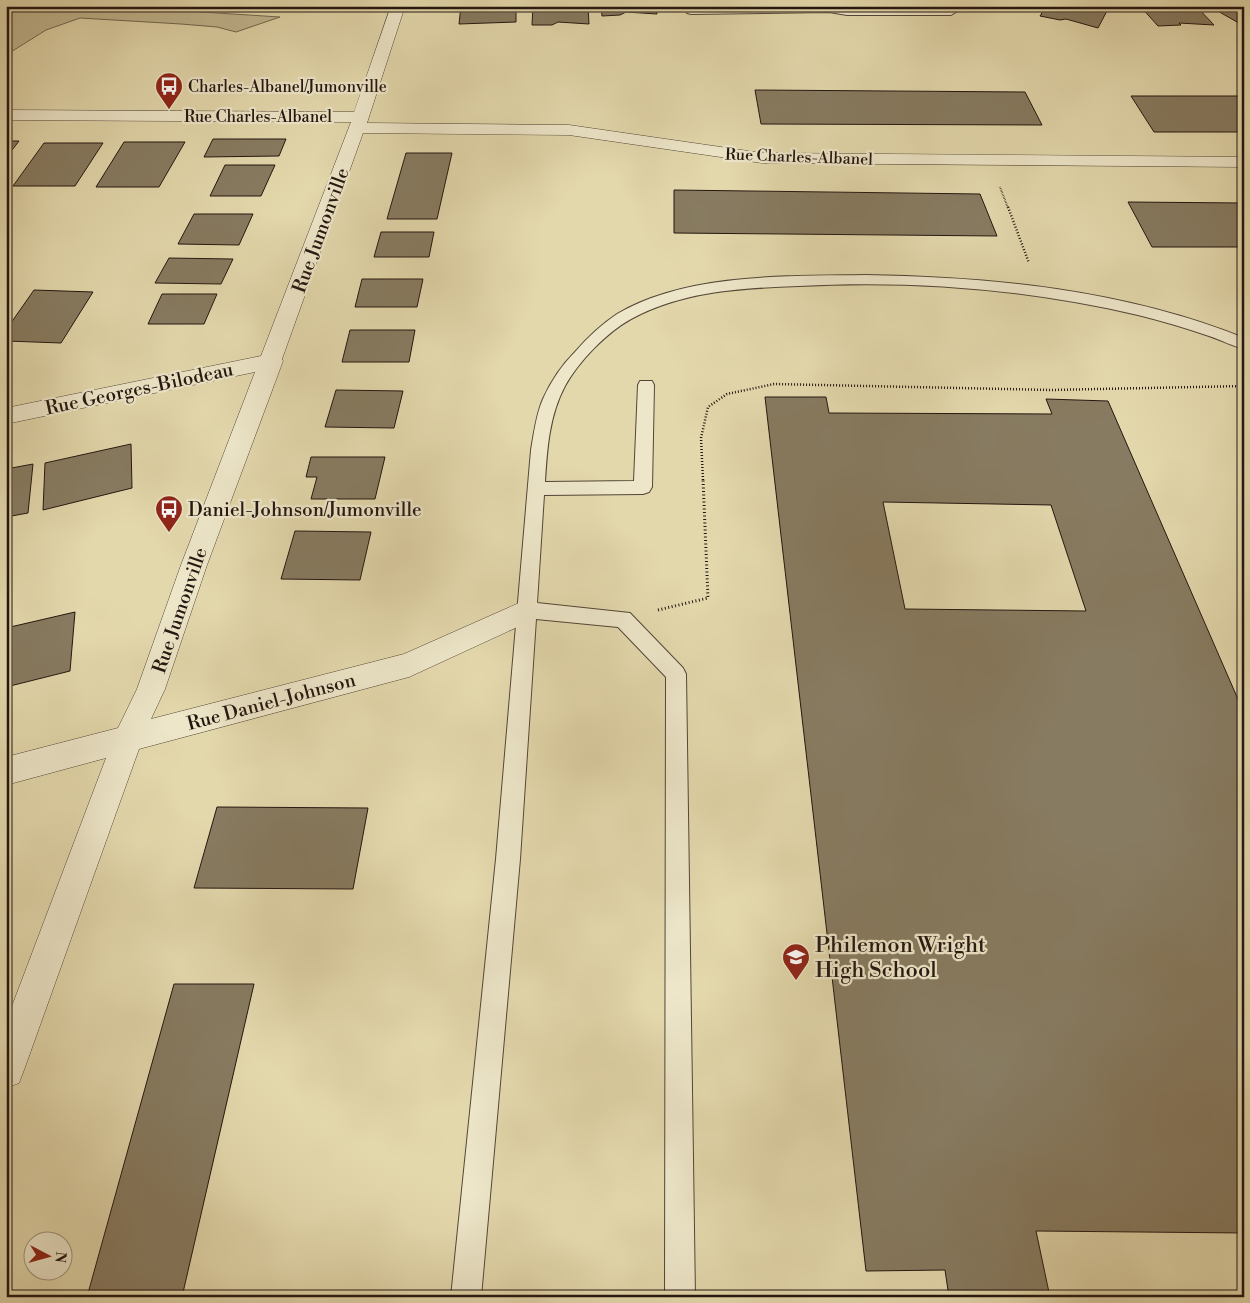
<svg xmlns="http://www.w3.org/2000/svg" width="1250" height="1303" font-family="'Libre Bodoni',serif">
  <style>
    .green { fill: #c2b791; stroke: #726650 }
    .building { fill: #877b61; stroke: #231610; fill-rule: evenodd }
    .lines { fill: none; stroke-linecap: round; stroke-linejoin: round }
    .lane-casing { stroke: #534637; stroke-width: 2 }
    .street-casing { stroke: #534637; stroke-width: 1 }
    .path-far2 { stroke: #231610; stroke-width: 2; stroke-dasharray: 0.5 1; stroke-linecap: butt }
    .path-far1 { stroke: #231610; stroke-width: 2.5; stroke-dasharray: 1 2; stroke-linecap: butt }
    .path { stroke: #231610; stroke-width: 3; stroke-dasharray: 1 2.5; stroke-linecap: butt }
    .lane { fill: #ede6c9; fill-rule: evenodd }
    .street { fill: #ede6c9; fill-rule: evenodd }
    .labels { text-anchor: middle; stroke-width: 4.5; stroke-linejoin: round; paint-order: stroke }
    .far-poi-label { font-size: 16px; fill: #231610; stroke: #ede6c9; text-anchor: start }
    .far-street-label { font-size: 16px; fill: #231610; stroke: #ede6c9 }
    .street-label { font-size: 19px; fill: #231610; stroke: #ede6c9 }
    .poi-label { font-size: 19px; fill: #231610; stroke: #ede6c9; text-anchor: start }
    .near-poi-label { font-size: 22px; fill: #231610; stroke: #ede6c9; text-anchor: start }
  </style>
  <rect width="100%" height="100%" fill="#e3d8ac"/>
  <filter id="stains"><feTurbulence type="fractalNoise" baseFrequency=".004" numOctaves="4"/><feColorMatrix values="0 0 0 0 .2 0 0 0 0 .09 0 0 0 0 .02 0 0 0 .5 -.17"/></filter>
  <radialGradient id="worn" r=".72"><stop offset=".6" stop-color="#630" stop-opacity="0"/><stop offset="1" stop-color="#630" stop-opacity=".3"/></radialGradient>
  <path class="green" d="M 6,6 L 143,6 L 170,10 L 280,17 L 236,32 L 217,27 L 181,24 L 80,18 L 46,30 L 6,55 Z"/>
  <g class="building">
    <path d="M 287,6 L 339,6 L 339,8 L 286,9 Z"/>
    <path d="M 461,6 L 516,6 L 516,22 L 459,24 Z"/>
    <path d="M 533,6 L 588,6 L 589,24 L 558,22 L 552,25 L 532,25 Z"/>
    <path d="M 601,6 L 656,6 L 657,14 L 626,12 L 620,15 L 602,16 Z"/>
    <path d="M 1046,6 L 1106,6 L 1109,7 L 1098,28 L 1066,19 L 1060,20 L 1040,16 Z"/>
    <path d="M 1140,6 L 1196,6 L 1214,25 L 1179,23 L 1181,25 L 1158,26 Z"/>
    <path d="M 1209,6 L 1244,6 L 1244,26 Z"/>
    <path d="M 755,90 L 1025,92 L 1042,125 L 761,124 Z"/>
    <path d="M 1131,96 L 1244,96 L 1244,132 L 1154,132 Z"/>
    <path d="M 213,139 L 286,139 L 279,156 L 204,157 Z"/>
    <path d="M 6,141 L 19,141 L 6,158 Z"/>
    <path d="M 124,142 L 185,142 L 159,187 L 96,187 Z"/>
    <path d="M 44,143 L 103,143 L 75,186 L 13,186 Z"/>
    <path d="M 406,153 L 452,153 L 437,219 L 387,219 Z"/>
    <path d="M 225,165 L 275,165 L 261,196 L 210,196 Z"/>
    <path d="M 674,190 L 980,194 L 997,236 L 674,233 Z"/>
    <path d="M 1128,202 L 1244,203 L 1244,247 L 1152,247 Z"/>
    <path d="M 194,214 L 253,214 L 239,245 L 178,244 Z"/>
    <path d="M 381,232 L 434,232 L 429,257 L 374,257 Z"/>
    <path d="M 169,258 L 233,259 L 221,284 L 155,283 Z"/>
    <path d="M 362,279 L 423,279 L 417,307 L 355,307 Z"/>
    <path d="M 34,290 L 93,292 L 61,343 L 6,341 L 6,330 Z"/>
    <path d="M 162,294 L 217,294 L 204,324 L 148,324 Z"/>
    <path d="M 350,330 L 415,330 L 409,362 L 342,362 Z"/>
    <path d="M 336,390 L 403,391 L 394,428 L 325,427 Z"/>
    <path d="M 765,397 L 826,397 L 829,413 L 1052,414 L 1046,399 L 1108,401 L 1244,713 L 1244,1233 L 1036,1231 L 1050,1297 L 949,1297 L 945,1270 L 866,1271 ZM 883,502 L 1051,505 L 1086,611 L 905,609 Z"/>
    <path d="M 131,444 L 132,488 L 43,510 L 45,463 Z"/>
    <path d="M 311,457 L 385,457 L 375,499 L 311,499 L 317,477 L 306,477 Z"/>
    <path d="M 33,464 L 28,513 L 6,517 L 6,469 Z"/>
    <path d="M 295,531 L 371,532 L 360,580 L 281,579 Z"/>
    <path d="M 75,612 L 70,671 L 6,687 L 6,628 Z"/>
    <path d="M 217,807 L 368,808 L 353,889 L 194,888 Z"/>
    <path d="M 174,984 L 254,984 L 182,1297 L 87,1297 Z"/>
  </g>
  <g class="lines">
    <g class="lane-casing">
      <g id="lane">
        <path d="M 684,6 L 831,6 L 847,9 L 951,9 L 956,12 L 951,15 L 847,15 L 829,12 L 691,14 L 687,13 Z"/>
        <path d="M 866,275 C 993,277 1125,290 1244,338 L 1244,349 C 1232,346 1221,340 1209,336 C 1186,328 1162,321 1138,315 C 1026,289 913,280 799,286 C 741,288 683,291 631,319 C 606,333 579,361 565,386 C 549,416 547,450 545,482 L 634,481 L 638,385 L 640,381 L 652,381 L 654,385 L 652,487 L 649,492 L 643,494 L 544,495 L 537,603 L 630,613 L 683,668 L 686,674 L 695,1297 L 665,1297 L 666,677 L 618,627 L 536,619 L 520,859 L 481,1297 L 451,1297 L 496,859 L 531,450 C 534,433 536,415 543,399 C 551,381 562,365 575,352 C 587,338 602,324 617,314 C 686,273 788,276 866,275 Z"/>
      </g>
    </g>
    <g class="street-casing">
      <path id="street" d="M 391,6 L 405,6 L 367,123 L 569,125 L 762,153 L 1244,157 L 1244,167 L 762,163 L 569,135 L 363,133 L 282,359 L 283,361 L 207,565 L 165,689 L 151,719 L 404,654 L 528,599 L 537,602 L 541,610 L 537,618 L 409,677 L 139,749 L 24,1070 L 19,1083 L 6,1088 L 6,1022 L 106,758 L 6,785 L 6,757 L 118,728 L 137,689 L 181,565 L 255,372 L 6,424 L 6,408 L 261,356 L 351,122 L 6,120 L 6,110 L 354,112 Z"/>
    </g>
    <path class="path-far2" d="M 1000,187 L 1008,208"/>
    <g class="path-far1">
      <path d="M 1008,207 L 1029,263"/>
      <path d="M 703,480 L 701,438 L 708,407 L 727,394 L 774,384 L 1052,390 L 1244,386"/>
    </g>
    <path class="path" d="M 658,610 L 708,598 L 703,479"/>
    <use href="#lane" class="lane"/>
    <use href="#street" class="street"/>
  </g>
  <defs>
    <g id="bus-pin" transform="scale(1.4375)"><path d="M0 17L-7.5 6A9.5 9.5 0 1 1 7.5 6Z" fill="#8f2418" stroke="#ede6c9"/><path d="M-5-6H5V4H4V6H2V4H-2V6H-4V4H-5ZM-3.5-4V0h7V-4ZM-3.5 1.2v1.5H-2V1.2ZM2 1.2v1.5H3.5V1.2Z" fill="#fff"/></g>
    <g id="school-pin" transform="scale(1.4375)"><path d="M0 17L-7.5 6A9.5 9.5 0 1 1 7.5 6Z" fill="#8f2418" stroke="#ede6c9"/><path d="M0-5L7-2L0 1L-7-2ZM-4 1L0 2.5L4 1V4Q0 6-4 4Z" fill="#fff"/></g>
  </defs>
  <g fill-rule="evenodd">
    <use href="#bus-pin" x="169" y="86"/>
    <use href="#bus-pin" x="169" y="509"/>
    <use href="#school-pin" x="796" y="957"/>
  </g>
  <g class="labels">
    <g class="far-poi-label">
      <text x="188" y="92">Charles-Albanel/Jumonville</text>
    </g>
    <g class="far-street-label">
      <text x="258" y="122">Rue Charles-Albanel</text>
      <text transform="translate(799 156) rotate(2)" y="6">Rue Charles-Albanel</text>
    </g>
    <g class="street-label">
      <text transform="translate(320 230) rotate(-70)" y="7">Rue Jumonville</text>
      <text transform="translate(139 388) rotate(-12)" y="7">Rue Georges-Bilodeau</text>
      <text transform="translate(179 610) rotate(-71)" y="7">Rue Jumonville</text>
      <text transform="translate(271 701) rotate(-15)" y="7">Rue Daniel-Johnson</text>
    </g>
    <g class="poi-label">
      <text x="188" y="516">Daniel-Johnson/Jumonville</text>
    </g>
    <g class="near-poi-label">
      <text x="815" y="952">Philemon Wright<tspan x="815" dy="25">High School</tspan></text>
    </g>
  </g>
  <rect width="1250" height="1303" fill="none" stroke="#e3d8ac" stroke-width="25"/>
  <rect x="8" y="8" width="1235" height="1288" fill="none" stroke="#231610" stroke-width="2.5"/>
  <rect x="12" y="12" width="1225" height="1278" fill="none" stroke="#231610"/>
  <g transform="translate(48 1256) rotate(96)"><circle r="24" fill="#ede6c9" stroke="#9c937f"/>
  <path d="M0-4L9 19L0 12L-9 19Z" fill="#8f2418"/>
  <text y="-8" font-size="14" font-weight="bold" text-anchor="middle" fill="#231610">N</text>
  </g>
  <rect width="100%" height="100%" filter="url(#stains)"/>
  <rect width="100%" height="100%" fill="url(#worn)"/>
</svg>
